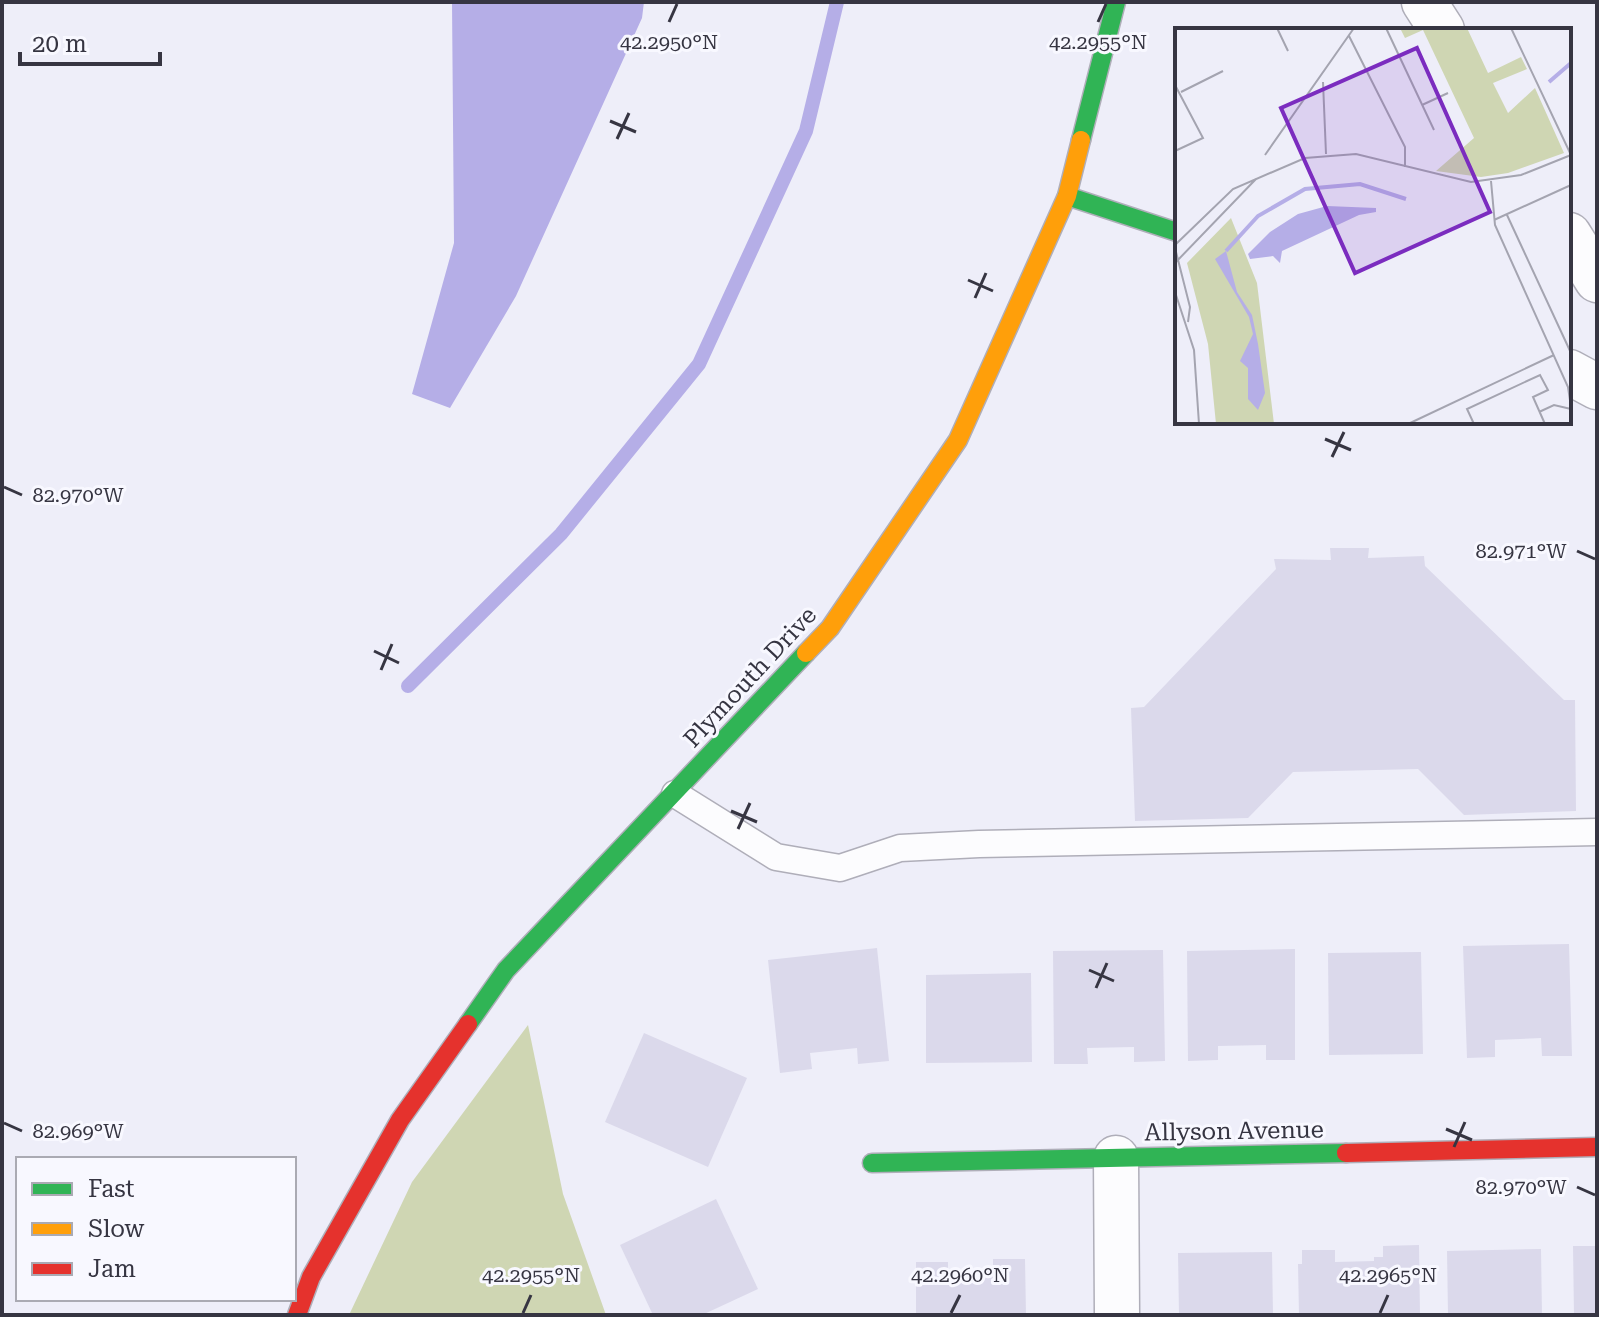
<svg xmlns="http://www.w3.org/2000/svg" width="1599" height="1317" font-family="'Roboto Serif',serif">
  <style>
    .green { fill: #cfd6b3 }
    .water { fill: #b5aee7 }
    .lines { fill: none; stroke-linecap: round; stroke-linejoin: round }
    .stream { stroke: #b5aee7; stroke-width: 14 }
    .building { fill: #dbd9eb }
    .lane-casing { stroke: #afaeb9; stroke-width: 29 }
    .street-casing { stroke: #afaeb9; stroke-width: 47 }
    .fast-casing { stroke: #afaeb9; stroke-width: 21 }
    .slow-casing { stroke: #afaeb9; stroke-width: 21 }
    .jam-casing { stroke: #afaeb9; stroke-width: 21 }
    .lane { stroke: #fcfcfe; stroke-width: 26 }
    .street { stroke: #fcfcfe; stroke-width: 44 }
    .fast { stroke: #30b455; stroke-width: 18 }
    .slow { stroke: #ff9f0a; stroke-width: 18 }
    .jam { stroke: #e5322d; stroke-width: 18 }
    .ticks { fill: none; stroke: #363542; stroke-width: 3 }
    .labels { text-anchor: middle; stroke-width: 6; stroke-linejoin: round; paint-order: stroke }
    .street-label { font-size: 24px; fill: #363542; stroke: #f8f8ff }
    .inset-river { fill: none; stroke: #b5aee7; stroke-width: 4 }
    .inset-road { fill: none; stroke: #a4a4b0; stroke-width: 2 }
    .view { fill: #7b2cbf; fill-opacity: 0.15; stroke: #7b2cbf; stroke-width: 4 }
    .inset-edge { fill: none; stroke: #363542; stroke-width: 4 }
    .ticks-label { font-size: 20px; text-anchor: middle; fill: #363542; stroke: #f8f8ff; stroke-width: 6; stroke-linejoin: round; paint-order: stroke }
  </style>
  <rect width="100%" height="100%" fill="#eeeef9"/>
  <path class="green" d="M 528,1025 L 563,1194 L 606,1315 L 349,1315 L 412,1182 Z"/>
  <path class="water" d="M 452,2 L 644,2 L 642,18 L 516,296 L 450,408 L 412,394 L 454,243 Z"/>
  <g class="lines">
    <path class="stream" d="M 408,686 L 561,534 L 699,364 L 806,131 L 837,2"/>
  </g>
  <g class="building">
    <path d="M 1330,548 L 1369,548 L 1368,558 L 1424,556 L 1425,566 L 1564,700 L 1575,700 L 1576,811 L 1464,815 L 1418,769 L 1293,772 L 1248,818 L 1135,821 L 1131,708 L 1144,707 L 1276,569 L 1274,559 L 1331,560 Z"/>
    <path d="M 1569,944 L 1572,1056 L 1542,1056 L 1541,1038 L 1495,1040 L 1495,1057 L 1467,1058 L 1463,946 Z"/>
    <path d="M 877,948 L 889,1061 L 858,1064 L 857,1048 L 810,1053 L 812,1069 L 780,1073 L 768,960 Z"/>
    <path d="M 1295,949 L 1295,1060 L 1266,1060 L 1266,1045 L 1218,1046 L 1218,1060 L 1188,1061 L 1187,951 Z"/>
    <path d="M 1163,950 L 1165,1061 L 1134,1062 L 1134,1047 L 1087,1048 L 1088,1064 L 1054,1064 L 1053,951 Z"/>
    <path d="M 1421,952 L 1423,1054 L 1329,1055 L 1328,953 Z"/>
    <path d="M 1031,973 L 1032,1062 L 926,1063 L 926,975 Z"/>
    <path d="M 644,1033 L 747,1078 L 708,1167 L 605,1122 Z"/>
    <path d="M 716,1199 L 758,1289 L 702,1315 L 653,1315 L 620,1245 Z"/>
    <path d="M 1419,1245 L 1420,1315 L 1299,1315 L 1298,1264 L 1302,1264 L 1302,1250 L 1335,1250 L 1335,1262 L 1374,1261 L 1374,1257 L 1383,1257 L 1383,1246 Z"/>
    <path d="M 1573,1246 L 1597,1246 L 1597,1315 L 1574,1315 Z"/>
    <path d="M 1541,1249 L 1542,1315 L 1448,1315 L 1447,1251 Z"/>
    <path d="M 1272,1252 L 1273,1315 L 1179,1315 L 1178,1253 Z"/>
    <path d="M 993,1259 L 1025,1259 L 1026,1315 L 916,1315 L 916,1262 L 948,1262 L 948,1277 L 993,1276 Z"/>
  </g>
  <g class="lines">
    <g class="lane-casing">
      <path id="lane" d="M 675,794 L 776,857 L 840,868 L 900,848 L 979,844 L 1597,832"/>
    </g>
    <g class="street-casing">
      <g id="street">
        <path d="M 1424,2 L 1442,30"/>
        <path d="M 1569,235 L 1597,280"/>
        <path d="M 1569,372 L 1597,387"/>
        <path d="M 1116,1158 L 1117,1315"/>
      </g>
    </g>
    <g class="fast-casing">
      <g id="fast">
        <path d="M 1081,140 L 1116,2"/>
        <path d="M 1067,196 L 1177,232"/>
        <path d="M 468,1024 L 506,970 L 806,653"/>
        <path d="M 872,1163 L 1346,1153"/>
      </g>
    </g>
    <g class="slow-casing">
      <path id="slow" d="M 806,653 L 830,628 L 958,440 L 1067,196 L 1081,140"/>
    </g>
    <g class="jam-casing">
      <g id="jam">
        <path d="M 1346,1153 L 1597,1147"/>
        <path d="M 297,1315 L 311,1277 L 400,1120 L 468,1024"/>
      </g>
    </g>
    <use href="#lane" class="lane"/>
    <use href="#street" class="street"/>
    <use href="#fast" class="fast"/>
    <use href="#slow" class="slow"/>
    <use href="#jam" class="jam"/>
  </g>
  <path class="ticks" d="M 669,22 L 677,4M 1098,22 L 1106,4M 610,121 L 636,132M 617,139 L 629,113M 968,280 L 993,291M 975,298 L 986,273M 1325,439 L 1351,450M 1332,457 L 1344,432M 4,487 L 22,495M 1577,551 L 1595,559M 374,651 L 399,663M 381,670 L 392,644M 731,811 L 757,822M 738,829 L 750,803M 1089,970 L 1114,981M 1096,988 L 1107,963M 4,1123 L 22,1131M 1446,1129 L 1472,1140M 1454,1147 L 1465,1122M 1577,1187 L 1595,1195M 523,1313 L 531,1295M 951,1313 L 960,1295M 1380,1313 L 1388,1295"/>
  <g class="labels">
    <g class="street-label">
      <text transform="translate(750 677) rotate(-47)" y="8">Plymouth Drive</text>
      <text transform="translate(1234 1131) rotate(-1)" y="8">Allyson Avenue</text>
    </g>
  </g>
  <g transform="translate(1175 28)">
    <rect width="396" height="396" fill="#eeeef9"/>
    <path d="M 225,0 L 292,0 L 313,45 L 346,29 L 352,41 L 318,55 L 333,85 L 360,60 L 389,125 L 333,145 L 306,149 L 261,143 L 299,110 L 248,2 L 230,10 ZM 56,190 L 82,255 L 99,396 L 41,396 L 33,316 L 12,235 Z" fill="#cfd6b3"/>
    <path d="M 152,178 L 201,180 L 201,184 L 184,187 L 107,223 L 105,235 L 98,228 L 75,231 L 73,226 L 95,204 L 123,186 ZM 51,223 L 62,264 L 77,287 L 83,316 L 90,365 L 83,382 L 73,371 L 73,340 L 65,333 L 78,306 L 74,289 L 40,231 Z" fill="#b5aee7"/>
    <path class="inset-river" d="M 374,54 L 396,35M 51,223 L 83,188 L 130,161 L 185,156 L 231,171"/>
    <path class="inset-road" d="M 102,0 L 113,23M 211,0 L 259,102M 336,0 L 396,127M 174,8 L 230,119 L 230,139M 148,54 L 151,126M 0,57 L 28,110 L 0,123M 6,64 L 48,43M 247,77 L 273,65M 90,127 L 179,0M 316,153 L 320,197 L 393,359 L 396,379M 332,187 L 396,325M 319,192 L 396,157M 0,217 L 58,161 L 130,130 L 181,126 L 296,154 L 346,147 L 396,127M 0,220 L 15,279 L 13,294M 0,235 L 81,151M 0,264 L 19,322 L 24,396M 364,384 L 379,377 L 396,381M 233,396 L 379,327M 299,396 L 292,381 L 365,347 L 373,362 L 358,369 L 370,396"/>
    <path class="view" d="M 242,20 L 315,184 L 180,245 L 106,80 Z"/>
    <rect width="396" height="396" class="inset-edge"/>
  </g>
  <g class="ticks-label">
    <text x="669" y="49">42.2950°N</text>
    <text x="1098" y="49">42.2955°N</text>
    <text x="78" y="502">82.970°W</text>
    <text x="1521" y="558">82.971°W</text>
    <text x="78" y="1138">82.969°W</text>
    <text x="1521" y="1194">82.970°W</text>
    <text x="531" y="1282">42.2955°N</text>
    <text x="960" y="1282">42.2960°N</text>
    <text x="1388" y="1282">42.2965°N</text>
  </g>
  <rect width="1599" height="1317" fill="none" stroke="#363542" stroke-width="8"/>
  <rect x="16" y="1157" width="280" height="144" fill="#f8f8ff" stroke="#aaaab3" stroke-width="2"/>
  <rect x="32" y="1183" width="40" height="12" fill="#30b455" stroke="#aaaab3" stroke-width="2"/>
  <text x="88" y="1197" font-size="24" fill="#363542">Fast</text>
  <rect x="32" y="1223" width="40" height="12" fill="#ff9f0a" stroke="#aaaab3" stroke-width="2"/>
  <text x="88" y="1237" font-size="24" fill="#363542">Slow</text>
  <rect x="32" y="1263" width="40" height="12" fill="#e5322d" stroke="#aaaab3" stroke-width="2"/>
  <text x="88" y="1277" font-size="24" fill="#363542">Jam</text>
  <path d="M20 52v12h140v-12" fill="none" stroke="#363542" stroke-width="4"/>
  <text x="32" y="52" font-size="24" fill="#363542" stroke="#f8f8ff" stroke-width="6" paint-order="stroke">20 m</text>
</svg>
